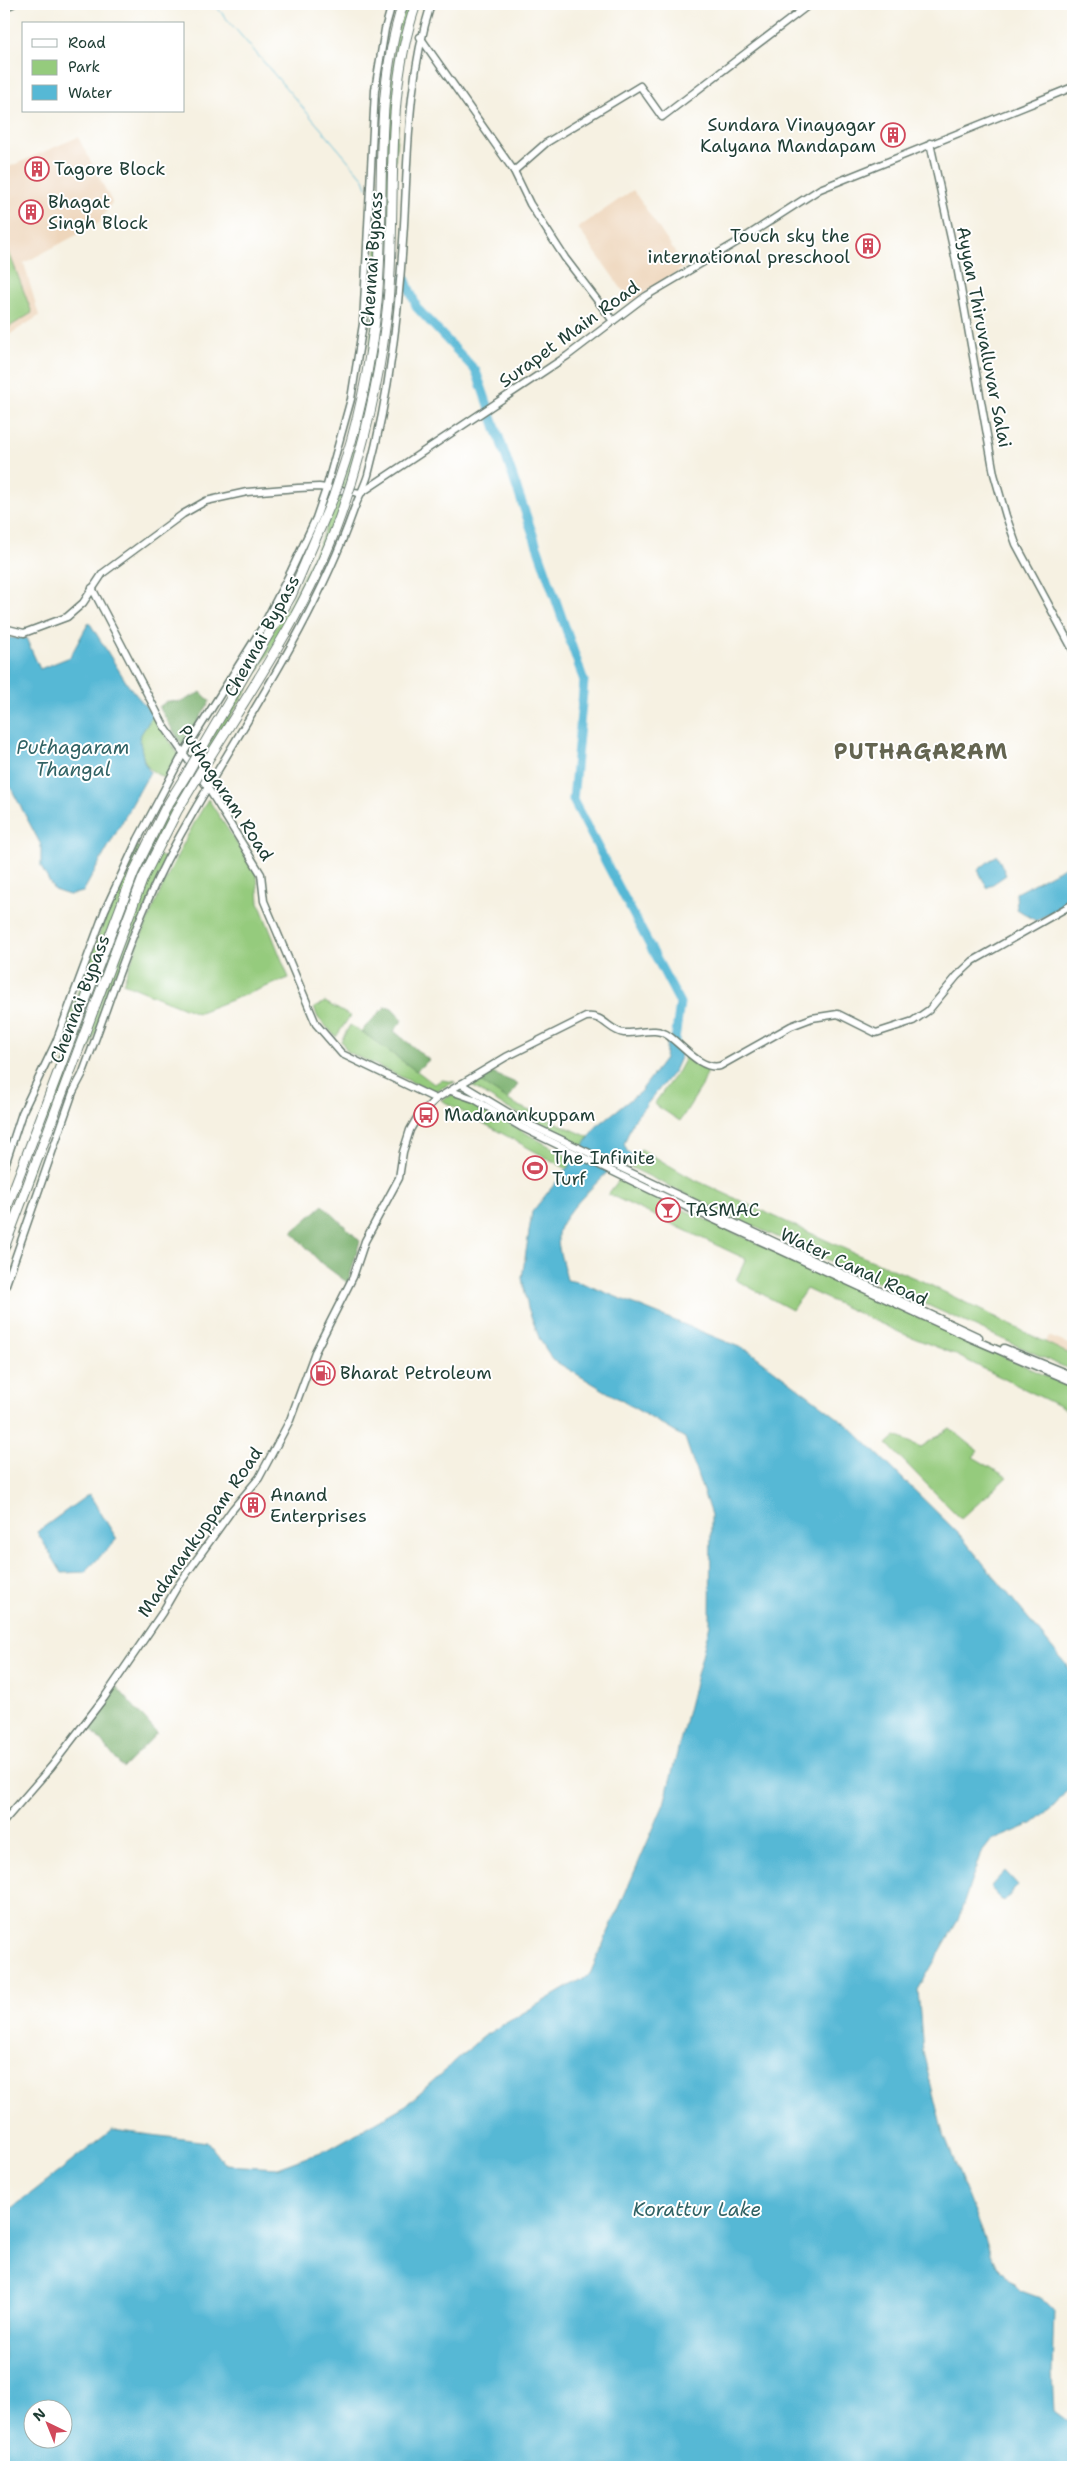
<svg xmlns="http://www.w3.org/2000/svg" width="1077" height="2471" font-family="'Shantell Sans',sans-serif">
  <style>
    .built { fill: #eed6bb }
    .green { fill: #95cb7d; stroke: #5a8458 }
    .forest { fill: #78af6c; stroke: #4c7650 }
    .water { fill: #56b8d5; stroke: #3a7a84; fill-rule: evenodd }
    .lines { fill: none; stroke-linecap: round; stroke-linejoin: round }
    .stream { stroke: #56b8d5; stroke-width: 1 }
    .river { stroke: #56b8d5; stroke-width: 9 }
    .secondary-casing { stroke: #6a7c71; stroke-width: 9 }
    .highway-casing { stroke: #6a7c71; stroke-width: 11 }
    .secondary { stroke: #fff; stroke-width: 6 }
    .highway { stroke: #fff; stroke-width: 9 }
    .highway-bridge-casing { stroke: #6a7c71; stroke-width: 11; stroke-linecap: butt }
    .highway-bridge { stroke: #fff; stroke-width: 9 }
    .labels { text-anchor: middle; stroke-width: 4; stroke-linejoin: round; paint-order: stroke }
    .poi-label { font-size: 18px; fill: #1f3d34; stroke: #fff; text-anchor: start }
    .street-label { font-size: 18px; fill: #1f3d34; stroke: #fff }
    .water-label { font-size: 19px; font-style: italic; fill: #306264; stroke: #fff }
    .district-label { font-size: 22px; font-weight: bold; letter-spacing: 1px; fill: #646551; stroke: #fff }
  </style>
  <rect width="100%" height="100%" fill="#fff"/>
  <filter id="ink" filterUnits="userSpaceOnUse"><feTurbulence type="fractalNoise" baseFrequency=".02" numOctaves="2"/><feDisplacementMap in="SourceGraphic" scale="10" xChannelSelector="R" yChannelSelector="G"/><feConvolveMatrix kernelMatrix="1 2 1 2 8 2 1 2 1" color-interpolation-filters="sRGB"/></filter>
  <filter id="wash" filterUnits="userSpaceOnUse"><feTurbulence type="fractalNoise" baseFrequency=".0096" numOctaves="4" result="noise"/><feDisplacementMap in="SourceGraphic" scale="20" xChannelSelector="R" yChannelSelector="G"/><feGaussianBlur stdDeviation="1.12" result="paint"/><feColorMatrix in="noise" values="0 0 0 0 0 0 0 0 0 0 0 0 0 0 0 0 0 1.4 0 .05"/><feComposite in="paint" operator="in"/></filter>
  <g filter="url(#wash)">
    <rect width="100%" height="100%" fill="#f6f1e2"/>
    <g class="built">
      <path d="M 78,137 L 112,202 L 99,223 L 24,263 L 39,316 L 4,338 L 4,169 Z"/>
      <path d="M 633,190 L 685,267 L 631,302 L 578,228 Z"/>
      <path d="M 1049,1336 L 1073,1346 L 1073,1368 L 1038,1354 Z"/>
    </g>
    <g class="green">
      <path d="M 407,4 L 413,4 L 405,30 L 386,284 L 375,378 L 337,521 L 284,628 L 175,809 L 4,1240 L 4,1225 L 136,873 L 170,806 L 294,596 L 322,537 L 353,450 L 368,375 L 386,125 L 396,32 Z"/>
      <path d="M 4,239 L 32,313 L 4,330 L 4,238 Z"/>
      <path d="M 153,715 L 178,754 L 167,779 C 142,768 144,762 139,737 Z"/>
      <path d="M 208,799 L 257,874 L 259,903 L 289,978 L 197,1013 L 123,983 C 148,917 172,860 208,799 Z"/>
      <path d="M 137,846 L 143,849 L 66,1042 L 60,1040 L 107,912 Z"/>
      <path d="M 157,855 L 166,858 L 89,1050 L 82,1048 L 136,905 Z"/>
      <path d="M 325,1002 L 350,1016 L 336,1037 L 318,1018 L 314,1008 Z"/>
      <path d="M 350,1025 L 379,1042 L 434,1084 L 442,1080 L 455,1082 L 433,1092 L 348,1052 L 341,1041 Z"/>
      <path d="M 686,1056 L 708,1071 L 702,1086 L 680,1121 L 654,1104 L 678,1071 Z"/>
      <path d="M 476,1079 L 516,1105 L 589,1137 L 584,1146 L 505,1107 L 469,1084 Z"/>
      <path d="M 452,1095 L 462,1097 L 574,1160 L 567,1169 L 441,1100 Z"/>
      <path d="M 641,1149 L 691,1178 L 856,1254 L 922,1281 L 1073,1356 L 1073,1371 L 733,1217 L 630,1167 Z"/>
      <path d="M 619,1180 L 1073,1388 L 1073,1413 L 952,1353 L 901,1333 L 806,1289 L 792,1310 L 736,1280 L 746,1259 L 608,1194 Z"/>
      <path d="M 950,1428 L 978,1451 L 973,1457 L 1007,1477 L 961,1519 L 887,1444 L 896,1436 L 921,1447 Z"/>
    </g>
    <g class="forest">
      <path d="M 201,692 L 210,701 L 183,747 L 159,707 L 167,701 L 181,702 Z"/>
      <path d="M 386,1006 L 392,1008 L 403,1020 L 394,1031 L 429,1060 L 416,1071 L 361,1031 Z"/>
      <path d="M 490,1072 L 518,1084 L 508,1100 L 476,1079 Z"/>
      <path d="M 323,1205 L 360,1241 L 348,1283 L 320,1262 L 292,1232 Z"/>
      <path d="M 116,1686 L 157,1733 L 123,1768 L 88,1725 Z"/>
    </g>
    <g class="water">
      <path d="M 89,622 L 128,685 L 153,715 L 139,737 L 144,762 L 150,772 L 83,892 L 69,895 L 54,890 L 41,867 L 41,845 L 4,775 L 4,693 L 7,689 L 4,638 L 26,638 L 40,669 L 70,657 Z"/>
      <path d="M 997,855 L 1006,875 L 987,888 L 978,870 Z"/>
      <path d="M 1070,864 L 1073,870 L 1073,899 L 1036,921 L 1017,909 L 1016,893 Z"/>
      <path d="M 667,1039 L 682,1053 L 674,1071 L 633,1121 L 624,1144 L 627,1151 L 636,1158 L 632,1164 L 621,1159 C 607,1173 559,1216 558,1234 C 557,1248 564,1266 567,1280 L 582,1283 L 749,1351 L 850,1427 L 960,1535 L 1073,1673 L 1073,1783 L 1055,1805 L 1032,1824 L 991,1841 L 980,1855 L 958,1920 L 918,1990 L 923,2052 L 942,2130 L 996,2266 L 1021,2291 L 1043,2299 L 1054,2310 L 1052,2371 L 1054,2411 L 1073,2425 L 1073,2467 L 4,2467 L 4,2224 L 11,2209 L 112,2130 L 208,2142 L 225,2165 L 277,2168 L 329,2149 L 406,2105 L 482,2037 L 590,1974 L 664,1804 L 710,1624 L 711,1515 L 685,1438 L 553,1360 L 540,1340 L 528,1308 L 522,1278 L 532,1212 L 574,1160 L 597,1126 L 640,1092 L 665,1059 ZM 32,2408 L 62,2408 L 62,2438 L 32,2438 Z"/>
      <path d="M 89,1494 L 117,1539 L 85,1572 L 62,1573 L 37,1532 Z"/>
      <path d="M 1005,1871 L 1018,1885 L 1004,1902 L 990,1887 Z"/>
    </g>
    <g class="lines">
      <g class="stream">
        <path d="M 214,4 L 364,179 L 367,187"/>
        <path d="M 372,198 L 376,208"/>
        <path d="M 395,253 L 398,261"/>
      </g>
      <path class="river" d="M 405,278 L 417,308 L 476,371 L 584,681 L 573,800 L 680,1003 L 674,1048"/>
    </g>
  </g>
  <g filter="url(#ink)">
    <g class="lines">
      <g class="secondary-casing">
        <g id="secondary">
          <path d="M 4,8 L 13,4"/>
          <path d="M 420,37 L 514,171 L 530,204 L 565,258 L 613,321"/>
          <path d="M 930,143 L 956,261 L 994,474 L 1006,516 L 1016,544 L 1073,650"/>
          <path d="M 514,171 L 546,143 L 640,86 L 662,117 L 810,4"/>
          <path d="M 361,493 L 567,356 L 646,296 L 739,241 L 820,189 L 1073,87"/>
          <path d="M 92,588 L 164,726 L 208,788 L 261,874 L 264,901 L 316,1024 L 342,1054 L 436,1099"/>
          <path d="M 4,628 L 24,633 L 67,617 L 83,603 L 103,573 L 183,514 L 206,501 L 247,492 L 298,488 L 319,487 L 361,493"/>
          <path d="M 461,1084 L 524,1122 L 695,1203 L 715,1214 L 979,1337"/>
          <path d="M 451,1091 L 474,1099 L 521,1127 L 663,1196 L 968,1337 L 1073,1382"/>
          <path d="M 4,1168 L 22,1113 L 56,1042 L 105,910 L 138,839 L 183,754 L 262,628 L 291,571 L 316,518 L 326,489 L 351,399 L 363,324 L 375,90 L 385,29 L 392,4"/>
          <path d="M 4,1290 L 73,1092 L 82,1075 C 112,997 136,914 177,841 C 237,732 311,630 353,512 C 357,500 364,488 368,475 C 390,393 399,310 404,225 C 408,151 408,76 431,4"/>
          <path d="M 1004,1348 L 1073,1376"/>
          <path d="M 4,1821 L 51,1767 L 104,1698 L 162,1613 L 177,1587 L 232,1510 L 259,1478 L 290,1420 L 315,1352 L 353,1277 L 365,1241 L 399,1178 L 403,1152 L 410,1130 L 418,1116 L 436,1099 L 506,1057 L 586,1017 C 603,1014 609,1031 624,1033 C 640,1034 655,1026 669,1036 C 684,1047 701,1070 720,1066 L 791,1026 L 812,1018 L 838,1014 L 876,1033 L 913,1021 L 929,1010 L 957,976 L 973,961 L 1073,904"/>
        </g>
      </g>
      <g class="highway-casing">
        <g id="highway">
          <path d="M 338,483 C 358,426 371,362 377,302 C 386,203 372,99 403,4"/>
          <path d="M 351,484 C 369,424 382,364 388,302 C 397,204 383,98 416,4"/>
          <path d="M 196,758 L 291,596 L 333,498"/>
          <path d="M 204,766 C 256,682 315,597 345,502"/>
          <path d="M 4,1215 L 134,872 L 165,809 L 188,772"/>
          <path d="M 4,1248 L 143,878 L 177,811 L 195,781"/>
        </g>
      </g>
      <use href="#secondary" class="secondary"/>
      <use href="#highway" class="highway"/>
      <g class="highway-bridge-casing">
        <g id="highway-bridge">
          <path d="M 333,498 L 338,483"/>
          <path d="M 345,502 L 351,484"/>
          <path d="M 188,772 L 196,758"/>
          <path d="M 195,781 L 204,766"/>
        </g>
      </g>
      <use href="#highway-bridge" class="highway-bridge"/>
    </g>
  </g>
  <defs>
    <g id="building-ring" transform="scale(1.25)"><circle r="9.5" fill="#fff" stroke="#d1495b" stroke-width="1.5"/><path d="M-4-6H4V6H1V3H-1V6H-4ZM-2.5-4.3h1.7v1.8h-1.7ZM.8-4.3h1.7v1.8H.8ZM-2.5-1h1.7V.8h-1.7ZM.8-1h1.7V.8H.8Z" fill="#d1495b"/></g>
    <g id="bus-ring" transform="scale(1.25)"><circle r="9.5" fill="#fff" stroke="#d1495b" stroke-width="1.5"/><path d="M-5-6H5V4H4V6H2V4H-2V6H-4V4H-5ZM-3.5-4V0h7V-4ZM-3.5 1.2v1.5H-2V1.2ZM2 1.2v1.5H3.5V1.2Z" fill="#d1495b"/></g>
    <g id="stadium-ring" transform="scale(1.25)"><circle r="9.5" fill="#fff" stroke="#d1495b" stroke-width="1.5"/><path d="M0-5a6.5 5 0 1 0 0 10a6.5 5 0 1 0 0-10ZM-3.5-1.8h7v3.6h-7Z" fill="#d1495b"/></g>
    <g id="bar-ring" transform="scale(1.25)"><circle r="9.5" fill="#fff" stroke="#d1495b" stroke-width="1.5"/><path d="M-6-5H6L.8 .8V4.5H3.5V6h-7V4.5H-.8V.8Z" fill="#d1495b"/></g>
    <g id="fuel-ring" transform="scale(1.25)"><circle r="9.5" fill="#fff" stroke="#d1495b" stroke-width="1.5"/><path d="M-5.5-6h7V0h2V4h1.3V-2.5L3-4.5l.8-.8L6-3V5H2.5V1h-1V6h-7ZM-4.2-4.7v3.2H.2V-4.7Z" fill="#d1495b"/></g>
  </defs>
  <g fill-rule="evenodd">
    <use href="#building-ring" x="893" y="135"/>
    <use href="#building-ring" x="37" y="169"/>
    <use href="#building-ring" x="31" y="212"/>
    <use href="#building-ring" x="868" y="246"/>
    <use href="#bus-ring" x="426" y="1115"/>
    <use href="#stadium-ring" x="535" y="1168"/>
    <use href="#bar-ring" x="668" y="1210"/>
    <use href="#fuel-ring" x="323" y="1373"/>
    <use href="#building-ring" x="253" y="1505"/>
  </g>
  <g class="labels">
    <g class="poi-label">
      <text x="876" y="131" text-anchor="end">Sundara Vinayagar<tspan x="876" dy="21">Kalyana Mandapam</tspan></text>
      <text x="54" y="175">Tagore Block</text>
      <text x="48" y="208">Bhagat<tspan x="48" dy="21">Singh Block</tspan></text>
      <text x="850" y="242" text-anchor="end">Touch sky the<tspan x="850" dy="21">international preschool</tspan></text>
      <text x="444" y="1121">Madanankuppam</text>
      <text x="552" y="1164">The Infinite<tspan x="552" dy="21">Turf</tspan></text>
      <text x="686" y="1216">TASMAC</text>
      <text x="340" y="1379">Bharat Petroleum</text>
      <text x="270" y="1501">Anand<tspan x="270" dy="21">Enterprises</tspan></text>
    </g>
    <g class="street-label">
      <text transform="translate(372 259) rotate(-86)" y="6">Chennai Bypass</text>
      <text transform="translate(569 334) rotate(-36)" y="6">Surapet Main Road</text>
      <text transform="translate(984 337) rotate(79)" y="6">Ayyan Thiruvalluvar Salai</text>
      <text transform="translate(262 636) rotate(-61)" y="6">Chennai Bypass</text>
      <text transform="translate(226 793) rotate(57)" y="6">Puthagaram Road</text>
      <text transform="translate(80 999) rotate(-69)" y="6">Chennai Bypass</text>
      <text transform="translate(854 1267) rotate(25)" y="6">Water Canal Road</text>
      <text transform="translate(200 1532) rotate(-55)" y="6">Madanankuppam Road</text>
    </g>
    <g class="water-label">
      <text x="73" y="754">Puthagaram<tspan x="73" dy="22">Thangal</tspan></text>
      <text x="697" y="2216">Korattur Lake</text>
    </g>
    <g class="district-label">
      <text x="921" y="759">PUTHAGARAM</text>
    </g>
  </g>
  <rect width="1077" height="2471" fill="none" stroke="#fff" stroke-width="20"/>
  <rect x="22" y="22" width="162" height="90" fill="#ffffff" stroke="#a5b1ae"/>
  <rect x="32" y="39" width="25" height="8" fill="#ffffff" stroke="#a5b1ae"/>
  <text x="68" y="48" font-size="15" fill="#1f3d34">Road</text>
  <rect x="32" y="60" width="25" height="15" fill="#95cb7d" stroke="#a5b1ae"/>
  <text x="68" y="72" font-size="15" fill="#1f3d34">Park</text>
  <rect x="32" y="85" width="25" height="15" fill="#56b8d5" stroke="#a5b1ae"/>
  <text x="68" y="98" font-size="15" fill="#1f3d34">Water</text>
  <g transform="translate(48 2424) rotate(317)"><circle r="24" fill="#ffffff" stroke="#a5b1ae"/>
  <path d="M0-4L9 19L0 12L-9 19Z" fill="#d1495b"/>
  <text y="-8" font-size="14" font-weight="bold" text-anchor="middle" fill="#1f3d34">N</text>
  </g>
</svg>
